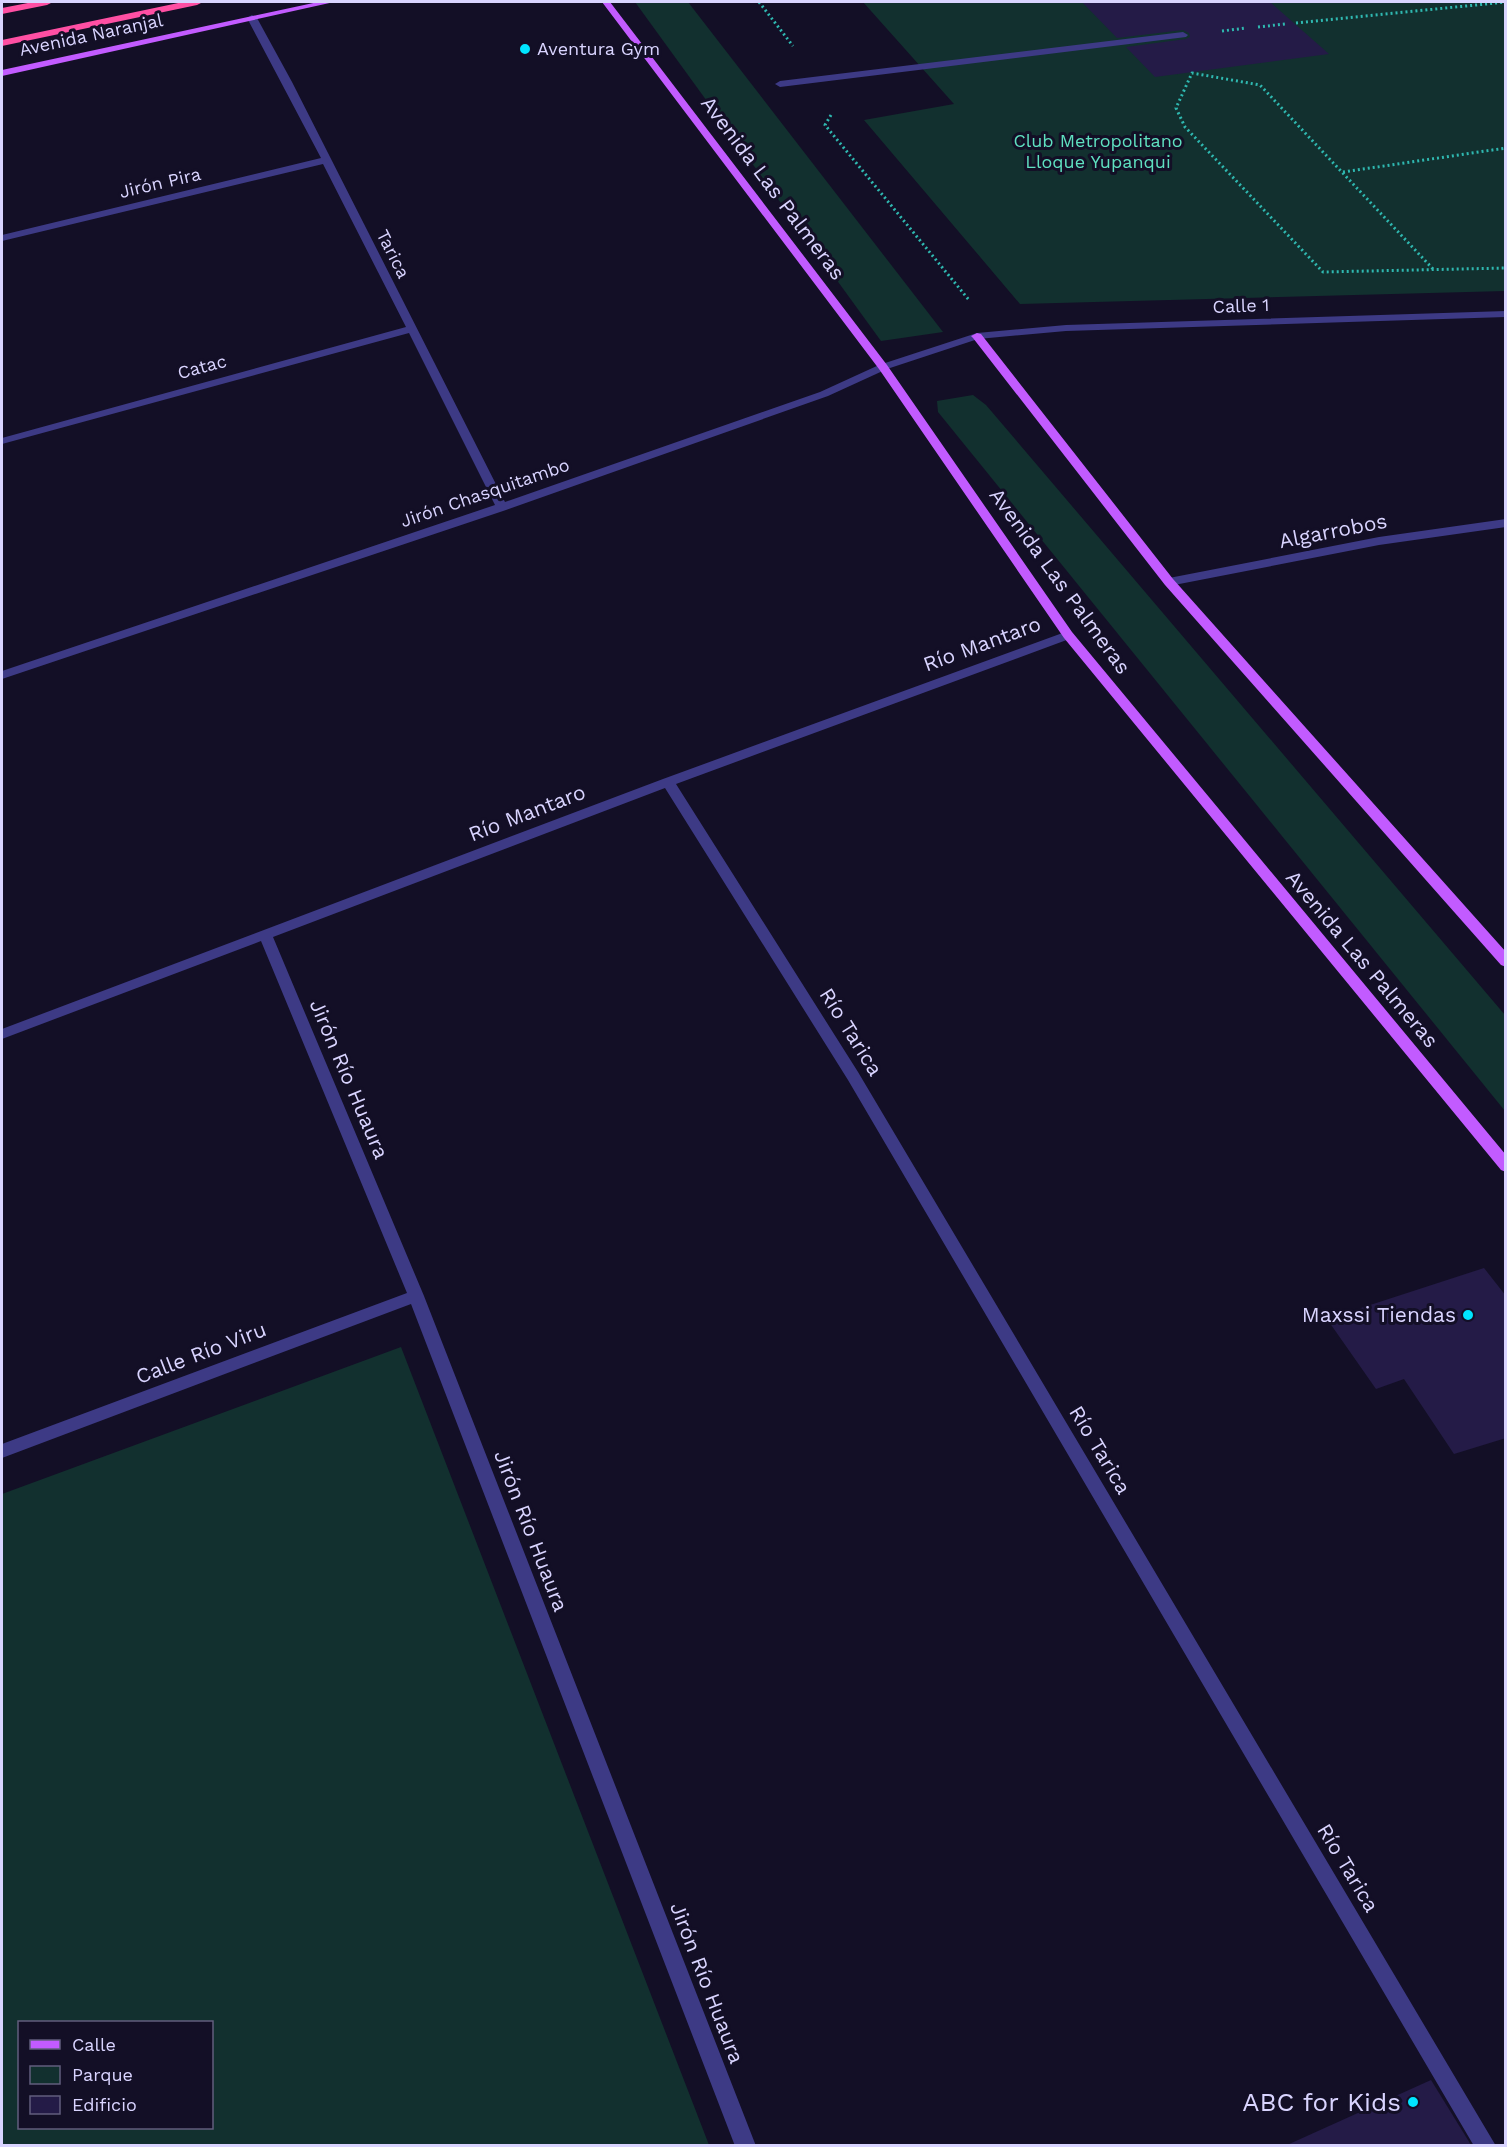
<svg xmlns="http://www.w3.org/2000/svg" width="1507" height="2147" font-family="'Work Sans',sans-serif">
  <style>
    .green { fill: #12302f; fill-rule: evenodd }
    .building { fill: #241b47 }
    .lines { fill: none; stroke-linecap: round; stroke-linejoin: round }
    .path { stroke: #2fb8b0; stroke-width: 3; stroke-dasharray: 2 3; stroke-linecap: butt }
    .minor { fill: #3d3a85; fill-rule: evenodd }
    .major { fill: #c25bff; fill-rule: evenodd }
    .highway { fill: #ff4fa3; fill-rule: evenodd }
    .poi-dot { fill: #00e5ff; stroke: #130f26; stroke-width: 2 }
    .labels { text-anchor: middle; stroke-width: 6; stroke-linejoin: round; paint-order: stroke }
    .far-street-label { font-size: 18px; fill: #d9d4ff; stroke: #130f26 }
    .far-poi-label { font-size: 18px; fill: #d9d4ff; stroke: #130f26; text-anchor: start }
    .far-park-label { font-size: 18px; fill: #5fe0c0; stroke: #130f26 }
    .street-label { font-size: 21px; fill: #d9d4ff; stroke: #130f26 }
    .poi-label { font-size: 21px; fill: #d9d4ff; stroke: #130f26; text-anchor: end }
    .near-poi-label { font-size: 26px; fill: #d9d4ff; stroke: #130f26; text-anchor: end }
  </style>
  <rect width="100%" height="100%" fill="#130f26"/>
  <g class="green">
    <path d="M 635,2 L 688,2 L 943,332 L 881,341 Z"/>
    <path d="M 863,2 L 1505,2 L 1505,291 L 1020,304 L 864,120 L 954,104 Z"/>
    <path d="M 973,395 L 986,405 L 1505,1015 L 1505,1111 L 938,412 L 937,401 Z"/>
    <path d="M 401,1347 L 709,2145 L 2,2145 L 2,1494 ZM 212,2022 L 212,2128 L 20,2128 L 20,2022 Z"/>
  </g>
  <g class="building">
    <path d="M 1082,2 L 1270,2 L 1329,54 L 1155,77 L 1126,47 L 1186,39 L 1190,37 L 1189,33 L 1183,30 L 1117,38 Z"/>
    <path d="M 1484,1268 L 1506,1296 L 1506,1438 L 1454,1454 L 1404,1379 L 1376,1389 L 1327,1319 Z"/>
    <path d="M 1431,2080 L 1471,2145 L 1287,2145 Z"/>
  </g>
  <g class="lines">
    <g class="path">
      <path d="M 759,2 L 793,46"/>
      <path d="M 1296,23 L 1506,2"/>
      <path d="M 1258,27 L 1285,24"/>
      <path d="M 1222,31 L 1246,28"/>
      <path d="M 831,115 L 825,125 L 969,300"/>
      <path d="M 1343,172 L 1506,148"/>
      <path d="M 1433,269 L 1260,85 L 1192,73 L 1176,108 L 1185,127 L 1323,272 L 1506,268"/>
    </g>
    <g class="minor">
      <path d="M 252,15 L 257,18 L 292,82 L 505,502 L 820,392 L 879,365 L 977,333 L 1066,325 L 1506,311 L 1506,317 L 1066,331 L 978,339 L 887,369 L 828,396 L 506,510 L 2,679 L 2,671 L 495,505 L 409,333 L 2,444 L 2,438 L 406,327 L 323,164 L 2,241 L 2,235 L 321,158 L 247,18 Z"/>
      <path d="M 1183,32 L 1188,35 L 1186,37 L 780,87 L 775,84 L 780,81 Z"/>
      <path d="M 1506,519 L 1506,527 L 1379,545 L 1169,586 L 1163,582 L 1169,578 L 1379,537 Z"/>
      <path d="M 1068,631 L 1074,635 L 1072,638 L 676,784 L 858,1072 L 1496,2146 L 1474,2146 L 848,1080 L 665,788 L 273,937 L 424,1296 L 756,2146 L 735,2146 L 411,1304 L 2,1458 L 2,1444 L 407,1293 L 261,941 L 2,1039 L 2,1029 L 663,779 Z"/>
    </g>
    <g class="major">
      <path d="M 318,2 L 334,2 L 2,76 L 2,70 Z"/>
      <path d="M 602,2 L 610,2 L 887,365 L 1072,632 L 1506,1155 L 1506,1172 L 1501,1170 L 1064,638 L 879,369 Z"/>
      <path d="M 977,333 L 981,334 L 1173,579 L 1506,952 L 1506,967 L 1501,965 L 1165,585 L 973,338 L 971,336 Z"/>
    </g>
    <g class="highway">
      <path d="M 33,2 L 53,2 L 47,5 L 2,14 L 2,8 Z"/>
      <path d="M 183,2 L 203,2 L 197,5 L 2,46 L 2,40 Z"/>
    </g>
  </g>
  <g class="poi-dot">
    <circle cx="525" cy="49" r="6"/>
    <circle cx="1468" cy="1315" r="6"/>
    <circle cx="1413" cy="2102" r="6"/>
  </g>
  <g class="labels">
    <g class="far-street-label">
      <text transform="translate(91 35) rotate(-12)" y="6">Avenida Naranjal</text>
      <text transform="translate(160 183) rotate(-13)" y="6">Jirón Pira</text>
      <text transform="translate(393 254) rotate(63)" y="6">Tarica</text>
      <text transform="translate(1241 306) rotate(-2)" y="6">Calle 1</text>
      <text transform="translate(202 367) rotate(-15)" y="6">Catac</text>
      <text transform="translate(485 493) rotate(-19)" y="6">Jirón Chasquitambo</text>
    </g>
    <g class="far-poi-label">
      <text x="537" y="55">Aventura Gym</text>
    </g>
    <g class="far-park-label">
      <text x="1098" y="147">Club Metropolitano<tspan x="1098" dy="21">Lloque Yupanqui</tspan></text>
    </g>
    <g class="street-label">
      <text transform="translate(773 188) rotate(53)" y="7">Avenida Las Palmeras</text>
      <text transform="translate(1333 531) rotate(-11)" y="7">Algarrobos</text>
      <text transform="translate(1060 581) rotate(54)" y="7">Avenida Las Palmeras</text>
      <text transform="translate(982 644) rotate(-20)" y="7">Río Mantaro</text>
      <text transform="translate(527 813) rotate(-21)" y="7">Río Mantaro</text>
      <text transform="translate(1362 959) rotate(50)" y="7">Avenida Las Palmeras</text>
      <text transform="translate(851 1032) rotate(58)" y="7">Río Tarica</text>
      <text transform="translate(349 1079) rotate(67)" y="7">Jirón Río Huaura</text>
      <text transform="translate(201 1353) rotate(-21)" y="7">Calle Río Viru</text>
      <text transform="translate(1100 1450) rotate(59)" y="7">Río Tarica</text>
      <text transform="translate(531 1531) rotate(69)" y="7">Jirón Río Huaura</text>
      <text transform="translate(1348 1868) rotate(59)" y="7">Río Tarica</text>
      <text transform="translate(707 1983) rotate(69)" y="7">Jirón Río Huaura</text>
    </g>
    <g class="poi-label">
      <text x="1456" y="1322">Maxssi Tiendas</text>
    </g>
    <g class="near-poi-label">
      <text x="1401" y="2111">ABC for Kids</text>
    </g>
  </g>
  <rect width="1507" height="2147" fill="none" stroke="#d9d4ff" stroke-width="6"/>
  <rect x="18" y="2021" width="195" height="108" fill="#130f26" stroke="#625e7d" stroke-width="1.5"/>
  <rect x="30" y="2040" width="30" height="9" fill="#c25bff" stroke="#625e7d" stroke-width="1.5"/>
  <text x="72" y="2051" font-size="18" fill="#d9d4ff">Calle</text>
  <rect x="30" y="2066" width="30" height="18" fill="#12302f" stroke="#625e7d" stroke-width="1.5"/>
  <text x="72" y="2081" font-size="18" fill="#d9d4ff">Parque</text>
  <rect x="30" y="2096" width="30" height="18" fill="#241b47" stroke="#625e7d" stroke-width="1.5"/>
  <text x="72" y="2111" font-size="18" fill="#d9d4ff">Edificio</text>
</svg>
